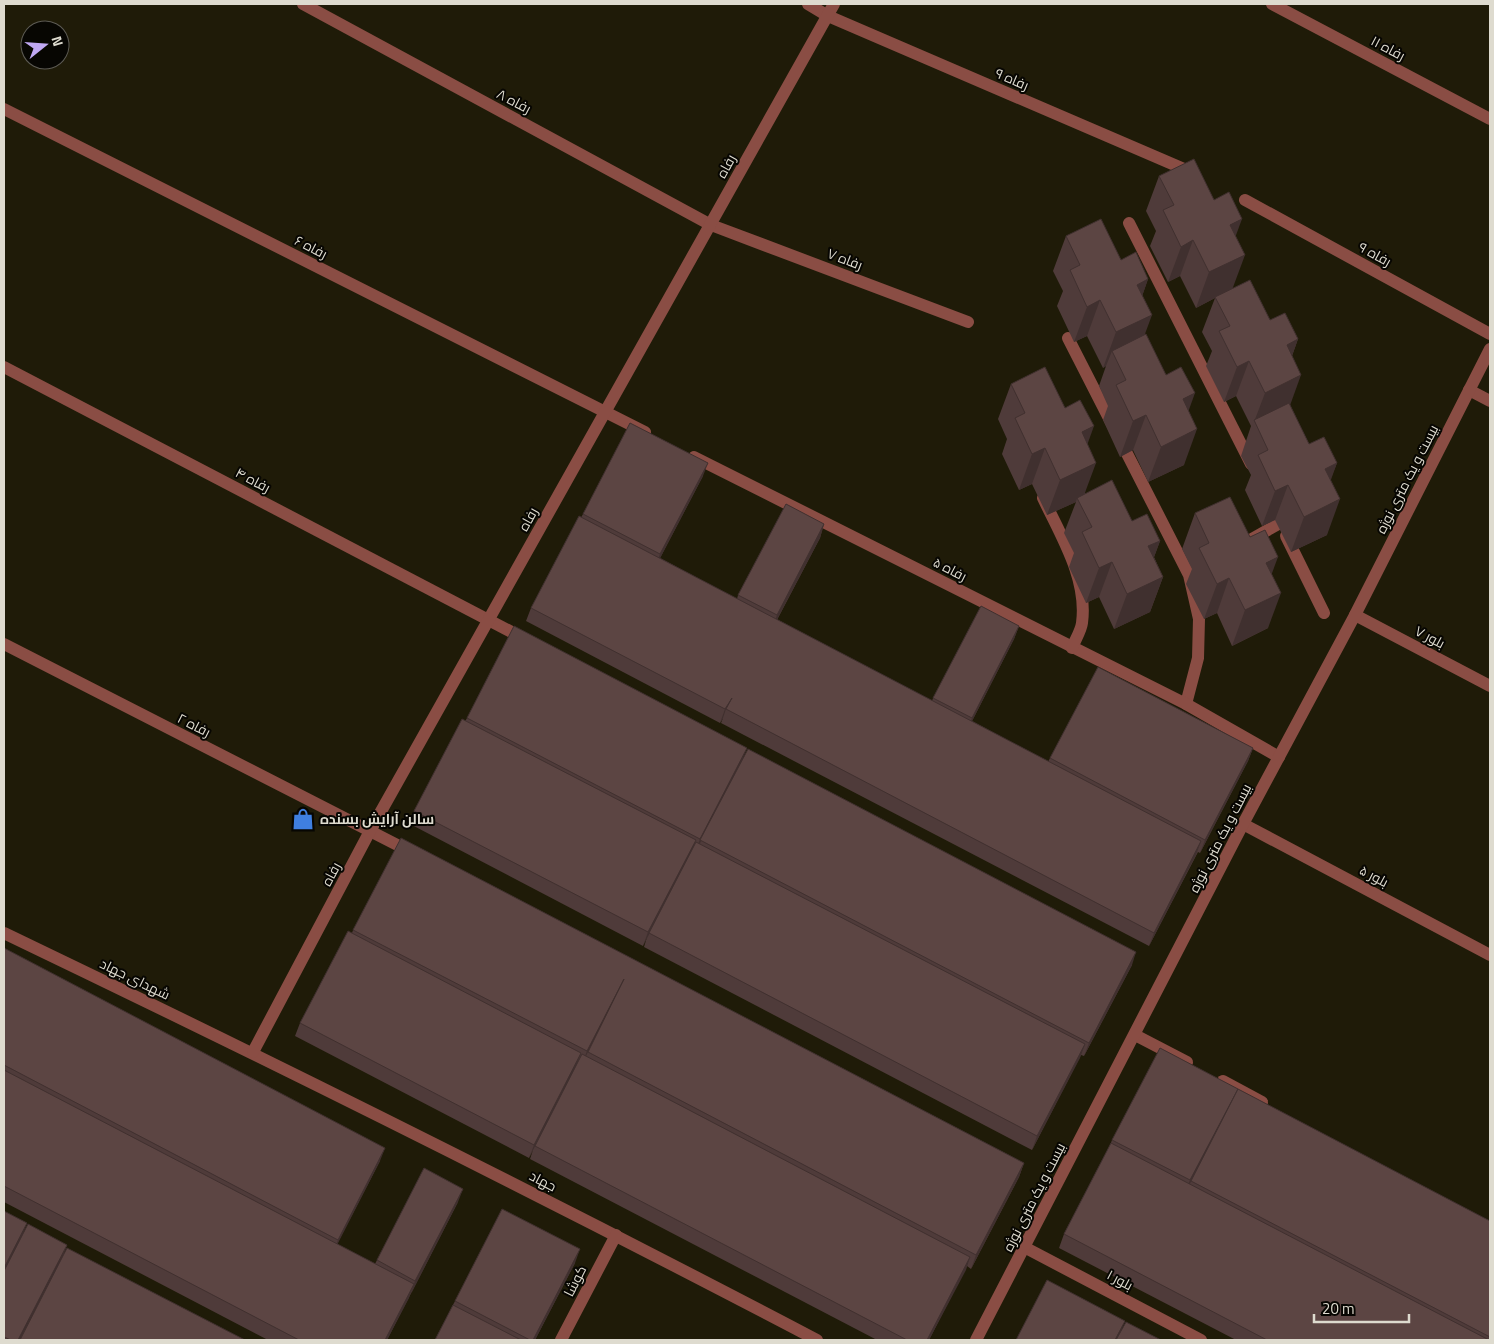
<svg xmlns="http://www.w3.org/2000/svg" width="1494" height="1344" font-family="'Titillium Web',Cairo,sans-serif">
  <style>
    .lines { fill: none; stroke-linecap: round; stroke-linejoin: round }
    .minor { stroke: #8a4d44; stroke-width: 12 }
    .wall { fill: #4f3b3a }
    .shaded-wall { fill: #40302f }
    .building { fill: #5c4543; stroke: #40302f }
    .labels { text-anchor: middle; stroke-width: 4; stroke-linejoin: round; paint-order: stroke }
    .street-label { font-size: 14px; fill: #dedbcf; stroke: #070602 }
    .poi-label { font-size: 14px; font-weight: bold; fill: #dedbcf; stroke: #070602; text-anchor: start }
  </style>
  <rect width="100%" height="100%" fill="#1f1b08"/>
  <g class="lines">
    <g class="minor">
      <path d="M 303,4 L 711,225 L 968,322"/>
      <path d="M 808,4 L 828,16 L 1184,169"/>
      <path d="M 1272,4 L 1490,119"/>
      <path d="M 4,109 L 645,432"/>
      <path d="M 1245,200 L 1490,334"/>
      <path d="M 1129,223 L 1251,464"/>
      <path d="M 1068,338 L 1189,575 L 1199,619 L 1198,658 L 1186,704"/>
      <path d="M 4,367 L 525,639"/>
      <path d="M 1469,390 L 1490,401"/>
      <path d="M 694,457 L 1186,704 L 1279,757"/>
      <path d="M 1043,498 C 1061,536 1088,579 1082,623 C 1081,631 1075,640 1072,648"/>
      <path d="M 1286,536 L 1324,613"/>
      <path d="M 1252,539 L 1280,523"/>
      <path d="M 1355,615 L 1490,686"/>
      <path d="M 4,644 L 411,852"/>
      <path d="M 1243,824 L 1490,955"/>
      <path d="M 4,933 C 277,1064 548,1199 817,1340"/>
      <path d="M 1135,1035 L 1187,1062"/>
      <path d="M 253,1052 L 370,831 L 834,4"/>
      <path d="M 1223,1081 L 1262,1102"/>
      <path d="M 1024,1247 L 1201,1340"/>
      <path d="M 561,1340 L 616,1235"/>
      <path d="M 976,1340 L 1243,824 L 1355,615 L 1490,349"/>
    </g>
  </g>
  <g class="wall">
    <path d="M 1159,176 L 1214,200 L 1235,236 L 1232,288 L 1270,320 L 1298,339 L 1292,356 L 1290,405 L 1309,444 L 1337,463 L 1330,480 L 1327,535 L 1291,552 L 1275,520 L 1262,526 L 1245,490 L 1251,475 L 1241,456 L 1251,426 L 1236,396 L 1224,402 L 1206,366 L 1212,351 L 1202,332 L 1215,298 L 1196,308 L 1180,276 L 1168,282 L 1150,246 L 1156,231 L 1146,211 Z"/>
    <path d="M 1066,236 L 1121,260 L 1148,279 L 1142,296 L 1144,335 L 1166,375 L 1188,411 L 1184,465 L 1148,482 L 1133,450 L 1120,457 L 1103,420 L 1108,406 L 1099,386 L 1106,366 L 1103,368 L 1087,336 L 1074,342 L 1057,306 L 1063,291 L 1053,271 Z"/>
    <path d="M 1011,384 L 1065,408 L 1087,444 L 1085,494 L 1132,521 L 1160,541 L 1154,557 L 1163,577 L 1150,612 L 1114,629 L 1099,597 L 1086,603 L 1069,567 L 1074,553 L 1064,533 L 1076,502 L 1047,515 L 1032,484 L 1019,490 L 1002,454 L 1007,439 L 998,419 Z"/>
    <path d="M 703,476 L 660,558 L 737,599 L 738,595 L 824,524 L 820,538 L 777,620 L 932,701 L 933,698 L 1019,626 L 1014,639 L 972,721 L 1048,762 L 1050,758 L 1253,748 L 1248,761 L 1200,853 L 1198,852 L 1149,946 L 721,723 L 723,718 L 720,723 L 526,621 L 531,608 L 583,514 Z"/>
    <path d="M 1195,513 L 1250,537 L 1272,574 L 1268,628 L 1232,646 L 1217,613 L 1204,619 L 1186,584 L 1192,569 L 1182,549 Z"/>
    <path d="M 467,718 L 744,757 L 1132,965 L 1084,1056 L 1081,1055 L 1032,1150 L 644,947 L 647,937 L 643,946 L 410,824 L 414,811 Z"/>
    <path d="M 353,930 L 1024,1163 L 1019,1177 L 971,1269 L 967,1266 L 929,1340 L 877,1340 L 530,1159 L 533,1150 L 529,1158 L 295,1036 L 300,1023 L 352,933 Z"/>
    <path d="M 4,948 L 380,1161 L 337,1244 L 375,1264 L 377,1260 L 458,1202 L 387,1340 L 268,1340 L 4,1202 Z"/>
    <path d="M 1238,1089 L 1235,1096 L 1490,1221 L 1490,1340 L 1236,1340 L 1059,1248 L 1064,1234 L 1110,1145 L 1112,1140 Z"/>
    <path d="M 4,1211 L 23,1233 L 67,1245 L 64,1253 L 245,1340 L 4,1340 Z"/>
    <path d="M 575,1263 L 535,1340 L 435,1340 L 455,1301 Z"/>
  </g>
  <g class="shaded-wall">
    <path d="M 1242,219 L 1229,254 L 1230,225 Z"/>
    <path d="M 1193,240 L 1180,276 L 1168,282 L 1181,247 Z"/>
    <path d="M 1245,255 L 1232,290 L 1215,297 L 1215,298 L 1196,308 L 1209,272 Z"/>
    <path d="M 1148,279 L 1136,314 L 1137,285 Z"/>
    <path d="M 1100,300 L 1087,336 L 1074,342 L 1087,307 Z"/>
    <path d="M 1152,315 L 1139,350 L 1112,351 L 1106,366 L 1103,368 L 1116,332 Z"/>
    <path d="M 1298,339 L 1285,375 L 1287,345 Z"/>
    <path d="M 1249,361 L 1236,396 L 1224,402 L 1237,367 Z"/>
    <path d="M 1301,375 L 1288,411 L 1254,422 L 1265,393 Z"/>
    <path d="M 1195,393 L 1182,429 L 1183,399 Z"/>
    <path d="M 1146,415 L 1133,450 L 1120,457 L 1133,421 Z"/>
    <path d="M 1094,426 L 1081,462 L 1082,432 Z"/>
    <path d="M 1197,429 L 1184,465 L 1148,482 L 1161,447 Z"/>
    <path d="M 1045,448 L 1032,484 L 1019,490 L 1032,454 Z"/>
    <path d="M 708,463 L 703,476 L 655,568 L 660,554 Z"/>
    <path d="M 1096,463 L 1083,498 L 1077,498 L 1076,502 L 1047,515 L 1060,480 Z"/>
    <path d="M 1337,463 L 1324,499 L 1325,469 Z"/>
    <path d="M 1288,485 L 1275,520 L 1262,526 L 1275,491 Z"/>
    <path d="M 1340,499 L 1327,535 L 1291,552 L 1304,517 Z"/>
    <path d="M 824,524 L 820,538 L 772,629 L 777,615 Z"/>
    <path d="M 1160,541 L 1147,576 L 1148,546 Z"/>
    <path d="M 1278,557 L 1265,592 L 1266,563 Z"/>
    <path d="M 1112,562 L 1099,597 L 1086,603 L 1099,568 Z"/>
    <path d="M 1163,577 L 1150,612 L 1114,629 L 1127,594 Z"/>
    <path d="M 1229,578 L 1217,613 L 1204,619 L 1217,584 Z"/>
    <path d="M 1281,593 L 1268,628 L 1232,646 L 1245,610 Z"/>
    <path d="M 1019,626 L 1014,639 L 967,731 L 972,718 Z"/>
    <path d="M 732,698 L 726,709 L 723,718 L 720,723 L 725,709 Z"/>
    <path d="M 747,748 L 742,761 L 695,853 L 700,839 Z"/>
    <path d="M 1253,748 L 1248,761 L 1200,853 L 1205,840 Z"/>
    <path d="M 696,840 L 691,854 L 643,946 L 648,932 Z"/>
    <path d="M 1201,841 L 1196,855 L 1149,946 L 1154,933 Z"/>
    <path d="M 1136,952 L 1132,965 L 1084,1056 L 1089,1043 Z"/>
    <path d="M 624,979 L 588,1052 L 582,1064 L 587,1051 Z"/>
    <path d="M 1085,1044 L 1080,1058 L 1032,1150 L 1037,1136 Z"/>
    <path d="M 581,1053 L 576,1066 L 529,1158 L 534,1145 Z"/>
    <path d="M 1238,1089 L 1233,1102 L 1185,1193 L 1190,1180 Z"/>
    <path d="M 385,1148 L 380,1161 L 333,1253 L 338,1240 Z"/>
    <path d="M 1024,1163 L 1019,1177 L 971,1269 L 976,1255 Z"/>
    <path d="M 463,1189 L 458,1202 L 411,1294 L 415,1281 Z"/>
    <path d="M 27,1223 L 22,1237 L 4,1272 L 4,1268 Z"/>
    <path d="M 67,1245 L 62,1258 L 20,1340 L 18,1340 Z"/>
    <path d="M 580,1249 L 575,1263 L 535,1340 L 533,1340 Z"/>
    <path d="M 970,1257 L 966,1270 L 929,1340 L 927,1340 Z"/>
    <path d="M 414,1284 L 409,1298 L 387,1340 L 385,1340 Z"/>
    <path d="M 1125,1321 L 1120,1334 L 1117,1340 L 1115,1340 Z"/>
  </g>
  <g class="building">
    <path d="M 1194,159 L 1214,200 L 1229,192 L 1242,219 L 1230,225 L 1245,255 L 1209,272 L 1193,240 L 1181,247 L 1163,210 L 1174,205 L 1159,176 Z"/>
    <path d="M 1101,219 L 1121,260 L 1136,252 L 1148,279 L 1137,285 L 1152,315 L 1116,332 L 1100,300 L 1087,307 L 1070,270 L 1080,265 L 1066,236 Z"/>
    <path d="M 1250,280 L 1270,320 L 1285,313 L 1298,339 L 1287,345 L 1301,375 L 1265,393 L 1249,361 L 1237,367 L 1219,331 L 1230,326 L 1215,297 Z"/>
    <path d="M 1146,334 L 1166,375 L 1181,367 L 1195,393 L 1183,399 L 1197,429 L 1161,447 L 1146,415 L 1133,421 L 1116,385 L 1126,380 L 1112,351 Z"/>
    <path d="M 1045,367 L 1065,408 L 1080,400 L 1094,426 L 1082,432 L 1096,463 L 1060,480 L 1045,448 L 1032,454 L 1015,418 L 1025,413 L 1011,384 Z"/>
    <path d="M 1289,403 L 1309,444 L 1324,437 L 1337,463 L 1325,469 L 1340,499 L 1304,517 L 1288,485 L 1275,491 L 1258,455 L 1268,450 L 1254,420 Z"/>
    <path d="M 630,423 L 708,463 L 660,554 L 583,514 Z"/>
    <path d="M 1112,480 L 1132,521 L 1147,514 L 1160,541 L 1148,546 L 1163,577 L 1127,594 L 1112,562 L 1099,568 L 1082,532 L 1092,527 L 1077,498 Z"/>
    <path d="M 1230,497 L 1250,537 L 1265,530 L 1278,557 L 1266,563 L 1281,593 L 1245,610 L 1229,578 L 1217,584 L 1199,548 L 1209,543 L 1195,513 Z"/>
    <path d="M 786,504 L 824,524 L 777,615 L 738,595 Z"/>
    <path d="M 579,516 L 1201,841 L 1154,933 L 726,709 L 732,698 L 725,709 L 531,608 Z"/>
    <path d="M 981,606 L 1019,626 L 972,718 L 933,698 Z"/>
    <path d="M 514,626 L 747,748 L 700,839 L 467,718 Z"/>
    <path d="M 1098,667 L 1253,748 L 1205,840 L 1050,758 Z"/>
    <path d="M 462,719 L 696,840 L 648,932 L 414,811 Z"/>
    <path d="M 748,749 L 1136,952 L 1089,1043 L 700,840 Z"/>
    <path d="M 401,838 L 1024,1163 L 976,1255 L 588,1052 L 624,979 L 587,1051 L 353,930 Z"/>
    <path d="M 696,842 L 1085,1044 L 1037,1136 L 649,933 Z"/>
    <path d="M 348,931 L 581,1053 L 534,1145 L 300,1023 Z"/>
    <path d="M 4,948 L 385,1148 L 338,1240 L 4,1065 Z"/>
    <path d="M 1160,1048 L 1238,1089 L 1190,1180 L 1112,1140 Z"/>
    <path d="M 582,1054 L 970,1257 L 927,1340 L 907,1340 L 535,1146 Z"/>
    <path d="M 4,1070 L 414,1284 L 385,1340 L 299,1340 L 4,1186 Z"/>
    <path d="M 1238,1089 L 1490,1221 L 1490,1337 L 1191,1181 Z"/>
    <path d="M 1111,1143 L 1489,1340 L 1267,1340 L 1064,1234 Z"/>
    <path d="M 424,1168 L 463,1189 L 415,1281 L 377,1260 Z"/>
    <path d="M 502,1209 L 580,1249 L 533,1340 L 530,1340 L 455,1301 Z"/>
    <path d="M 4,1211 L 27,1223 L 4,1268 Z"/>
    <path d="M 28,1224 L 67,1245 L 18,1340 L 11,1340 L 4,1337 L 4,1271 Z"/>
    <path d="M 67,1248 L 245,1340 L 20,1340 Z"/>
    <path d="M 1047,1280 L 1125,1321 L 1115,1340 L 1016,1340 Z"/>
    <path d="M 453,1305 L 521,1340 L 435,1340 Z"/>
    <path d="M 1126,1322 L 1161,1340 L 1116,1340 Z"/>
  </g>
  <defs>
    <g id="shop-bare" transform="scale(1.725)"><path d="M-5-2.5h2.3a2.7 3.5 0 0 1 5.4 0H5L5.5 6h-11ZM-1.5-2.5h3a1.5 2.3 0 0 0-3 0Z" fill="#3f7fe0" stroke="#070602" stroke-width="2.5" paint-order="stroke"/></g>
  </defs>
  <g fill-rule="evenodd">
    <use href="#shop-bare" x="303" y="819"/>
  </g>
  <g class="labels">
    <g class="street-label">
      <text transform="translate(1388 48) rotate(28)" y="5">رفاه ۱۱</text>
      <text transform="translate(1012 79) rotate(23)" y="5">رفاه ۹</text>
      <text transform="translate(514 101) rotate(28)" y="5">رفاه ۸</text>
      <text transform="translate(726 166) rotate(-61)" y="5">رفاه</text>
      <text transform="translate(311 247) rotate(27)" y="5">رفاه ۶</text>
      <text transform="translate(1375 254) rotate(29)" y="5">رفاه ۹</text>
      <text transform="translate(845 259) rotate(21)" y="5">رفاه ۷</text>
      <text transform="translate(1407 479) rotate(-63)" y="5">بیست و یک متری نوژه</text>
      <text transform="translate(253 480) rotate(28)" y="5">رفاه ۴</text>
      <text transform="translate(528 519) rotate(-61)" y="5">رفاه</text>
      <text transform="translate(950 569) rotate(27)" y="5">رفاه ۵</text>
      <text transform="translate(1430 637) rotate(28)" y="5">بلور ۷</text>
      <text transform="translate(194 725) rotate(27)" y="5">رفاه ۲</text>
      <text transform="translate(1220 838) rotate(-63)" y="5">بیست و یک متری نوژه</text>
      <text transform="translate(331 874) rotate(-62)" y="5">رفاه</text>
      <text transform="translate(1374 876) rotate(28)" y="5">بلور ۵</text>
      <text transform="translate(135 979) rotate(26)" y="5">شهدای جهاد</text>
      <text transform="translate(543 1181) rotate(27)" y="5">جهاد</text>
      <text transform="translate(1034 1197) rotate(-63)" y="5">بیست و یک متری نوژه</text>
      <text transform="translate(1120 1280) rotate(28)" y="5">بلور ۱</text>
      <text transform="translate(575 1281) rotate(-63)" y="5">کوشا</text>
    </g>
    <g class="poi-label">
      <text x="320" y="824">سالن آرایش بسنده</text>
    </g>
  </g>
  <rect width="1494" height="1344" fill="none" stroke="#dedbcf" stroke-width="10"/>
  <g transform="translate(45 45) rotate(73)"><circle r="24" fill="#070602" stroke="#5d5b54"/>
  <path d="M0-4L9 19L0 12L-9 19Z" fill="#c0a8f3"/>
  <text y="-8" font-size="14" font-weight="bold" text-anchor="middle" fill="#dedbcf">N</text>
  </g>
  <path d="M1314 1314v8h95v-8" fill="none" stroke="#dedbcf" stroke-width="2.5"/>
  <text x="1322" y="1314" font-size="15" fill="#dedbcf" stroke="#070602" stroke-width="4" paint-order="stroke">20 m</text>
</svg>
